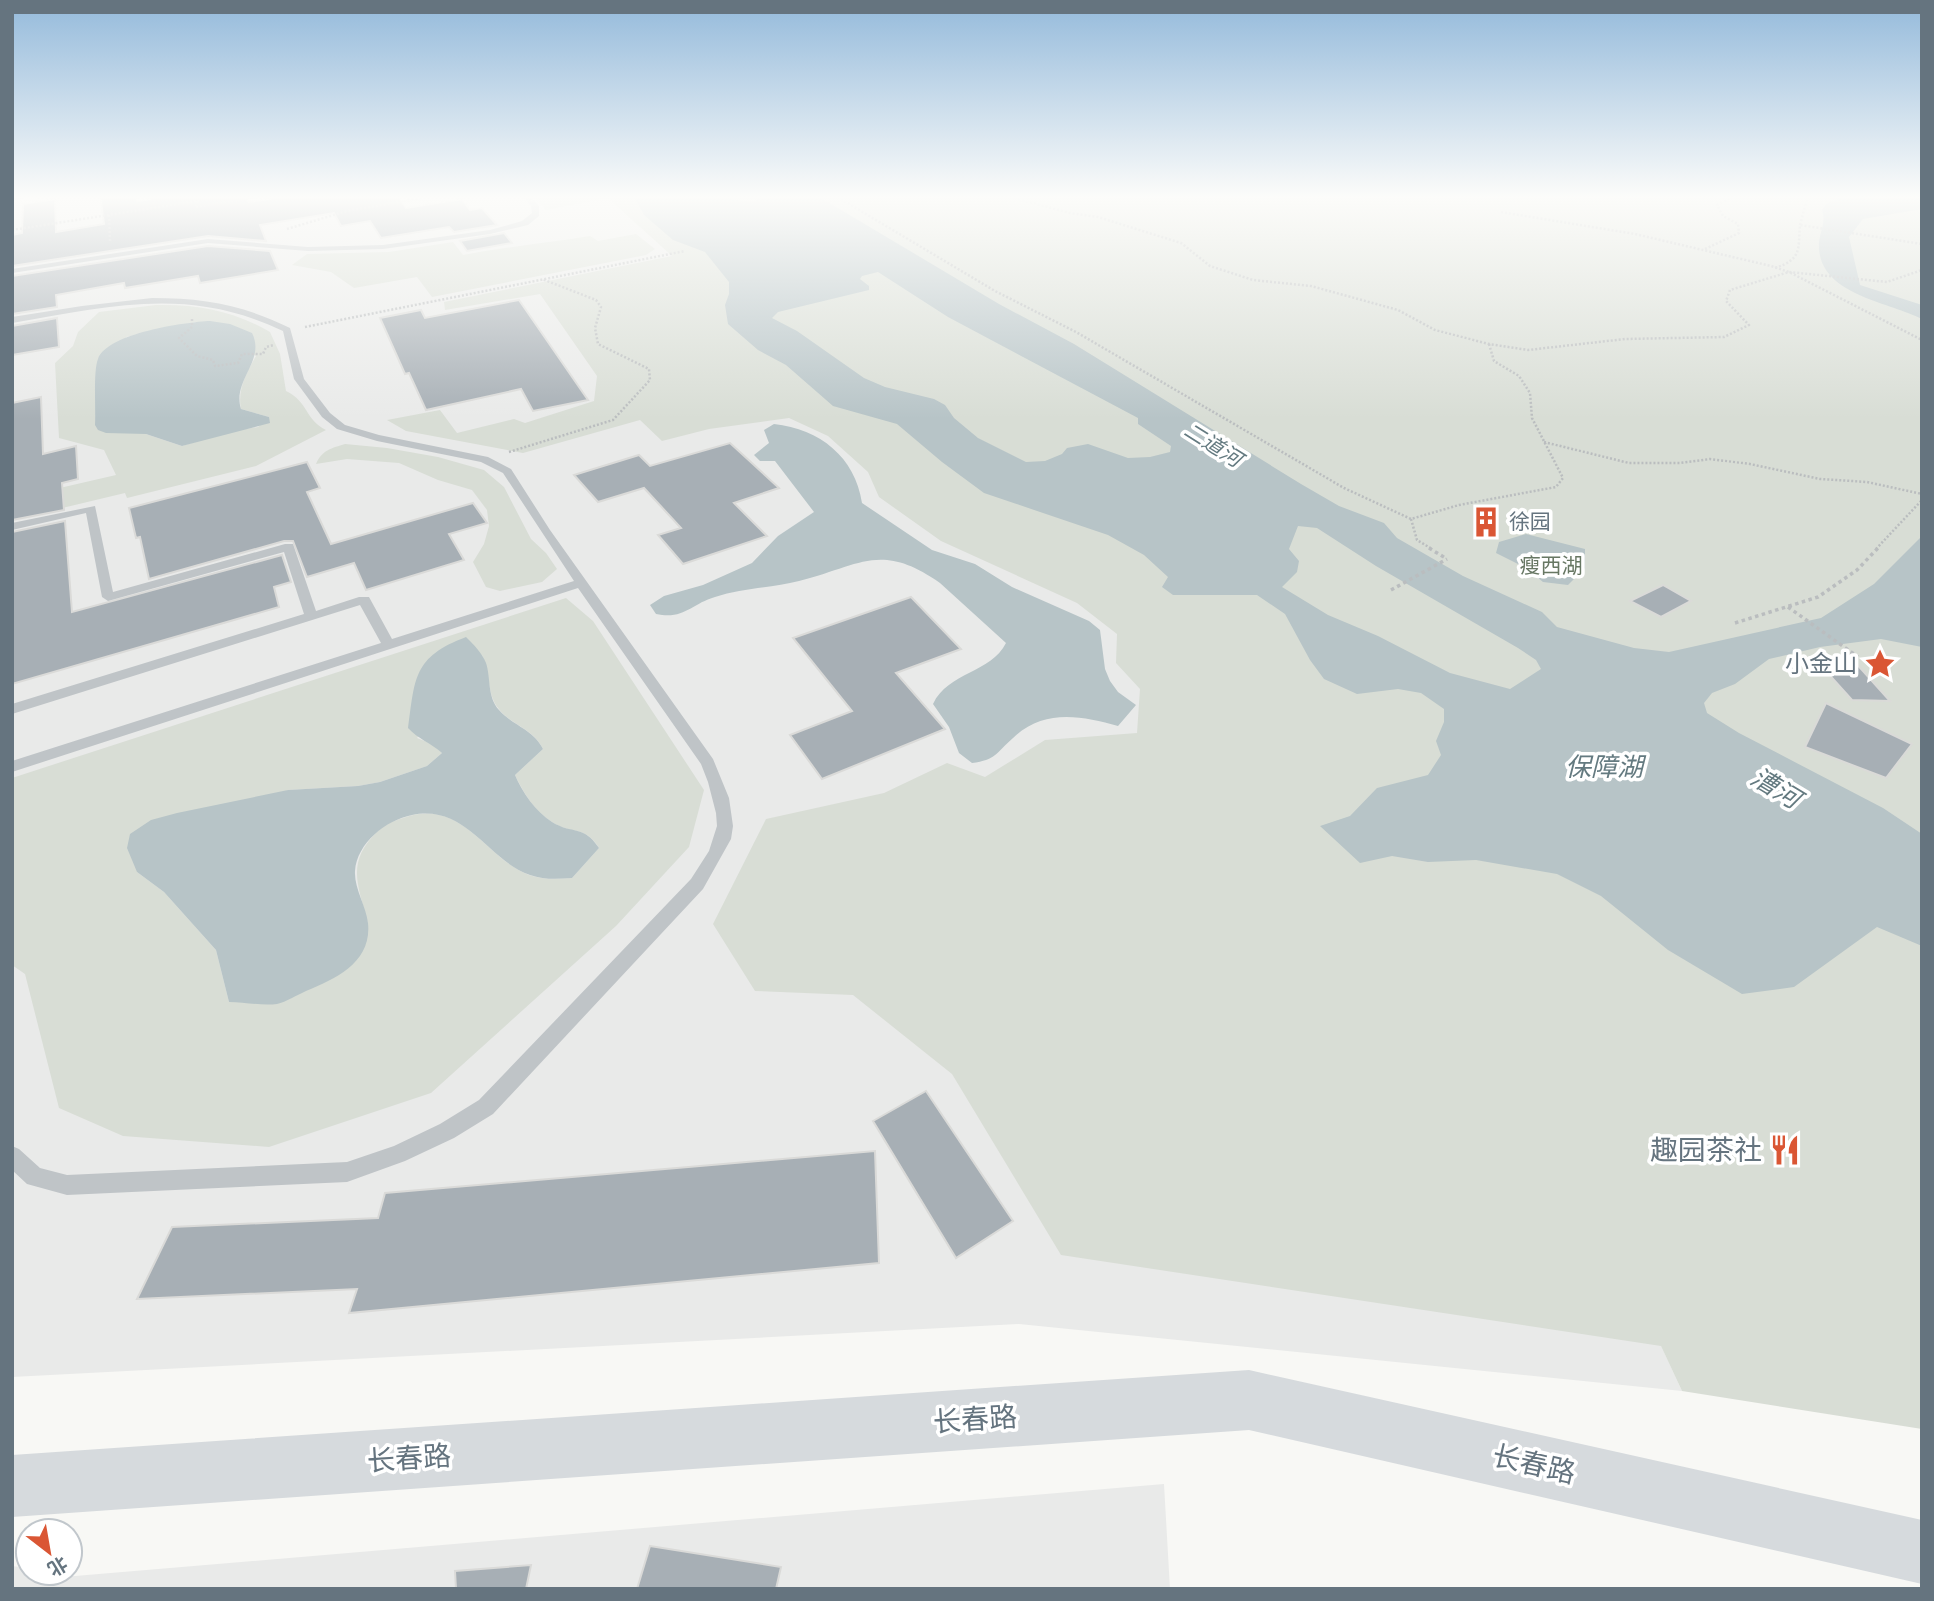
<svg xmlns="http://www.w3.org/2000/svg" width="1934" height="1601" font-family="'Nunito Sans','Noto Sans SC',sans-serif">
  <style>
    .built { fill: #e9eae9 }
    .green { fill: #d8ddd5; fill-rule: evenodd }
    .water { fill: #b7c4c7; fill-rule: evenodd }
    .building { fill: #a7afb5; stroke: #dadad8; stroke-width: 2 }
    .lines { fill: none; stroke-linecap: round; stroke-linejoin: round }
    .path-far1 { stroke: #babdbf; stroke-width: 2.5; stroke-dasharray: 2 2; stroke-linecap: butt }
    .path { stroke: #babdbf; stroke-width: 3.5; stroke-dasharray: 3.5 3.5; stroke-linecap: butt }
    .lane { fill: #bfc4c7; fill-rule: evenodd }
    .secondary { fill: #d6dadd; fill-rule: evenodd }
    .labels { text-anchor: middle; stroke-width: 7; stroke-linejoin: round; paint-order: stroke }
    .far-water-label { font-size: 21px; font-style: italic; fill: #647a80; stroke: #fff }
    .far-poi-label { font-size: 21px; fill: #65747f; stroke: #fff; text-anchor: start }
    .far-park-label { font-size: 21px; fill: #677763; stroke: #fff }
    .poi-label { font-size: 24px; fill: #65747f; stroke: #fff; text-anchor: end }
    .water-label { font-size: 26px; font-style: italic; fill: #647a80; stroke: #fff }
    .near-poi-label { font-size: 28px; fill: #65747f; stroke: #fff; text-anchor: end }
    .near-street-label { font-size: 28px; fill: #65747f; stroke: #fff }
  </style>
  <rect width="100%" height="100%" fill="#f8f8f5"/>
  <g class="built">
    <path d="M 55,195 L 606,195 L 674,257 L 1110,610 L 1535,1073 L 1682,1391 L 1019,1324 L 12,1377 L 12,202 Z"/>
    <path d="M 1164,1484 L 1170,1589 L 12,1589 L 12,1566 L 28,1568 L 28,1573 L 75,1576 Z"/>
  </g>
  <g class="green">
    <path d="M 532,195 L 1922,195 L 1922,1429 L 1682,1391 L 1661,1346 L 1061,1255 L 952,1074 L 853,995 L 755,991 L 713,924 L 766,819 L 884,793 L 947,763 L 985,777 L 1045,740 L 1137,733 L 1140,689 L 1116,663 L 1117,634 L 1077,603 L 941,541 L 879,497 L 868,472 L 828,436 L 789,418 L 709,429 L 662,441 L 640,420 L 523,453 L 406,431 L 387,420 L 440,410 L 457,433 L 514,419 L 525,423 L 594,401 L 597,376 L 540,294 L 445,310 L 444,302 L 672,256 L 608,198 L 546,210 Z"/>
    <path d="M 636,234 L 655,249 L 646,255 L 432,297 L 417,277 L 354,288 L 331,272 L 292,265 L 307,254 L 389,252 L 453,242 L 463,255 C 505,247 547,243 590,236 L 598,241 Z"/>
    <path d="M 156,305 C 198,304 234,311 270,332 L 280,354 L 286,391 C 308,401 305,420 326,430 L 256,466 L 127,498 L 125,493 L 12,520 L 12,499 L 116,475 L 104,450 L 59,438 L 55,363 L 73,346 L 78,332 L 99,312 ZM 196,322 L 256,356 C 247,372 237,389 241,409 L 269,417 L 258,427 L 226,432 L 182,446 L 146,434 L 126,337 Z"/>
    <path d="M 345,444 L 387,448 L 438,457 L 484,470 L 504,487 L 531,539 L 546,553 L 557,569 L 542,582 L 500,591 L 486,587 L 473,562 L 484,544 L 489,526 L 487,510 L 472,490 L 438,480 L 399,463 L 347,459 L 316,464 C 322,450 332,448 345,444 Z"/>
    <path d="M 566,598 L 593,621 L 704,790 L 689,847 L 616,926 L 431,1093 L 269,1147 L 123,1136 L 59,1108 L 25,974 L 12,965 L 12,778 ZM 482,655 C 490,672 487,694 498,708 C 510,725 533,728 543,749 L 515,775 C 523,792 535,812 552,822 C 572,835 585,825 599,848 L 572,878 C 558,879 544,880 529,875 C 486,859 462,796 403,818 C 394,821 387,823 379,830 C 345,862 358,884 368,924 L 229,1002 L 216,950 L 164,892 L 137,872 L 288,790 L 358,786 L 380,782 L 427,766 L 442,753 L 432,744 L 417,738 Z"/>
  </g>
  <g class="water">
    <path d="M 633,195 L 692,195 L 701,199 L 719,197 L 752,202 L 766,195 L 816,195 L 999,304 L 1074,344 L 1301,484 L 1339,506 L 1384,523 L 1397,538 L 1463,576 L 1542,612 L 1557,627 L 1634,648 L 1669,652 L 1821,618 L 1874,584 L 1922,536 L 1922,647 L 1881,639 L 1820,647 L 1769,659 L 1735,684 L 1712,693 L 1704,703 L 1707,713 L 1739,733 L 1883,808 L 1922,834 L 1922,946 L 1877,927 L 1794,987 L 1742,994 L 1668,950 L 1601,896 L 1557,874 L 1476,860 L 1428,862 L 1392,856 L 1360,863 L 1320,826 L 1350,816 L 1377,788 L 1428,775 L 1441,755 L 1436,741 L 1444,722 L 1444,709 L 1421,693 L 1398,689 L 1357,694 L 1324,679 L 1310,660 L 1285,614 L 1257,595 L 1173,595 L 1162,587 L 1168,577 L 1144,555 L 1108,535 L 984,493 L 942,462 L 897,424 L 833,406 L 786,365 L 758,350 L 728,324 L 725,305 L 729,294 L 729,282 L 705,252 L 673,240 L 644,215 ZM 878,272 L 948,317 L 1138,418 L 1138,424 L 1171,446 L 1170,452 L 1150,457 L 1128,458 L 1088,444 L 1067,448 L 1062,454 L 1045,461 L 1026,462 L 978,438 L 954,418 L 945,405 L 934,399 L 885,387 L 864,378 L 797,331 L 772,318 L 778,312 L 869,290 L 869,286 L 860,279 L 862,276 ZM 1298,526 L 1317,528 L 1376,566 L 1518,648 L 1536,660 L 1541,669 L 1510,689 L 1450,673 L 1378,636 L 1328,615 L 1282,587 L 1297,572 L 1299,561 L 1289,549 Z"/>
    <path d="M 1849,195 L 1922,195 L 1922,209 L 1863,219 L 1849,237 L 1860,285 L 1922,305 L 1922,319 C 1889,302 1821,295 1819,248 C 1818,233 1827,224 1822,210 L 1826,204 Z"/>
    <path d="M 210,321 L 230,324 L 252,333 C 266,361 232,380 241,409 L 269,417 L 270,423 L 182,446 L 146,434 L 106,433 L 98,430 L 95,425 C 96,410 93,371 98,359 C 107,333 186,322 210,321 Z"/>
    <path d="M 774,424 C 820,429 855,457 862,503 L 932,550 L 975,564 L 1012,587 L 1089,621 L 1100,630 L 1105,669 L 1110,681 L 1118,692 L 1136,705 L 1118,726 C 1082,716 1044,708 1013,738 C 996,753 996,760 972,763 L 959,753 L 949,727 L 933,704 C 948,672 991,673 1006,643 L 940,583 C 880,541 860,566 799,581 C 772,588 742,588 715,597 C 691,604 684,620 656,614 L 650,605 L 664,596 L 703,585 L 752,563 L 778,536 L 814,512 L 775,461 L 760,461 L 754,455 L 769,443 L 764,430 Z"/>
    <path d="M 1526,534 L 1585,549 L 1585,568 L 1568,585 L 1543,582 L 1526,568 L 1496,553 L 1499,542 Z"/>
    <path d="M 466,637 C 474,645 482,653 486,663 C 491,678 487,697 499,710 C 513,726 533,729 543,749 L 515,775 C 522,792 536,812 552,822 C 573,835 583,824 599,848 L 572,878 C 558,879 544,880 530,875 C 488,861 467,804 412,815 C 386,820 357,843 355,871 C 354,888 366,906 368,923 C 372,962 337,978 306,991 C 297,995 286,1002 277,1004 C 262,1006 244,1002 229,1002 L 216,950 L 164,892 L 137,872 L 127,848 L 130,834 L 151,820 L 177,813 L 288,790 L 358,786 L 380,782 L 427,766 L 442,753 C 431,743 418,739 408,728 C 415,678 413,657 466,637 Z"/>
  </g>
  <g class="building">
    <path d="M 100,195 L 136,195 L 137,201 L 175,195 L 246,195 L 249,202 L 294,195 L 397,195 L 406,208 L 462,199 L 470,210 L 482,208 L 497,225 L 454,232 L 449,227 L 381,238 L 370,221 L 341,226 L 334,213 L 260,225 L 266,241 L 208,236 L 12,266 L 12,235 L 22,233 L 23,204 L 55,199 L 56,232 L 104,224 Z"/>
    <path d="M 504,233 L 512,243 L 467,251 L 460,241 Z"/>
    <path d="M 208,246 L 270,251 L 278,270 L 200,283 L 198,276 L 125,288 L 124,283 L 56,295 L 57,307 L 12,314 L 12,276 Z"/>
    <path d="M 519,300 L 588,400 L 533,411 L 521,389 L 426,410 L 409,373 L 405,374 L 380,318 L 421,310 L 425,318 Z"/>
    <path d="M 57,318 L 59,347 L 12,355 L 12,326 Z"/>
    <path d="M 41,397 L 43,454 L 76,446 L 78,479 L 62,483 L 64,510 L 12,520 L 12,403 Z"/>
    <path d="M 730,443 L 779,488 L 734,503 L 767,536 L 683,564 L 658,535 L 681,528 L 644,488 L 598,502 L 574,475 L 639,455 L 650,466 Z"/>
    <path d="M 307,462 L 320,488 L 307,492 L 331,544 L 473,503 L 487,523 L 449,534 L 464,560 L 366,590 L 354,563 L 307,577 L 293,541 L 284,541 L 149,579 L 140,537 L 136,538 L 129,508 Z"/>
    <path d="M 65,521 L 72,612 L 282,555 L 291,582 L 274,587 L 279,607 L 12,684 L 12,532 Z"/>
    <path d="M 1663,585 L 1691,601 L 1661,617 L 1630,601 Z"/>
    <path d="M 911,597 L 961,649 L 896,673 L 945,729 L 822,779 L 790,735 L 852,711 L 793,638 Z"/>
    <path d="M 1815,659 L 1854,661 L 1890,701 L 1852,700 Z"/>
    <path d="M 1826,703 L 1912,744 L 1886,778 L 1805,747 Z"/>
    <path d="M 926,1091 L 1013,1221 L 956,1258 L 873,1121 Z"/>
    <path d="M 875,1151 L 879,1263 L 349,1313 L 357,1289 L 137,1299 L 172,1227 L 378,1218 L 385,1193 Z"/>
    <path d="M 650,1546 L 781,1567 L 776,1589 L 637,1589 Z"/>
    <path d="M 531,1565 L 526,1589 L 456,1589 L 455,1571 Z"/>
  </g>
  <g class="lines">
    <g class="path-far1">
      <path d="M 152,195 L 155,208"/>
      <path d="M 834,195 L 995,291 L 1076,332 L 1344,488 L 1411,519 L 1459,505 L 1556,487 L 1563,478 L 1532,418 L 1530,393 L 1519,376 L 1494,361 L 1489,344"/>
      <path d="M 1003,195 L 1070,213 L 1098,217 L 1181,243 L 1210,266 L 1253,280 L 1311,286 L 1398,310 L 1435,330 L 1489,344 L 1528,350 L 1625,339 L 1724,337 L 1749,325 L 1726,301 L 1730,290 L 1789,272 L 1887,282 L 1922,270"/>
      <path d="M 1501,212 L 1635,234 L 1771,266 L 1789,272 L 1922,340"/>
      <path d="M 109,215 L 110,241"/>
      <path d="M 1800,225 L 1807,199 L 1814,195"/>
      <path d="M 287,229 L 347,211 L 440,195"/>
      <path d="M 12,230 L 198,201 L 195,207 L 269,195"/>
      <path d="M 1705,249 L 1739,233 L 1738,224 L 1723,216 L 1717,205 L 1737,195"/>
      <path d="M 1775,268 C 1802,259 1798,250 1800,225 L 1922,244"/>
      <path d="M 192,319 L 192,327 L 179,338 L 197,356 L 213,360 L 215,366 L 238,363 L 242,354 L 263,354 L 266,347 L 274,345"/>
      <path d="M 305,327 L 685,251"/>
      <path d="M 1544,442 L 1629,463 L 1680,463 L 1710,459 L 1750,464 L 1820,479 L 1867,482 L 1922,494"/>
      <path d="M 509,452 L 613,420 L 650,380 L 649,369 L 598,344 L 595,328 L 601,307 L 596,300 L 542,279"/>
      <path d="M 1411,519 L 1417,540 L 1432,549"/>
      <path d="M 1876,549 L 1922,500"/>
    </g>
    <g class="path">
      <path d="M 1429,548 L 1447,559"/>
      <path d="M 1391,590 L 1447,559"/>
      <path d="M 1788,607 L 1858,657"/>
      <path d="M 1735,623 L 1818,597 L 1857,570 L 1878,548"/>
    </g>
    <g class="lane">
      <path d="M 522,195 L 529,195 L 539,206 L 539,216 L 528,225 L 490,234 L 383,249 L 308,251 L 208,243 L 12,273 L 12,269 L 208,239 L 308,247 L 383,245 L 490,230 L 522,221 L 532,213 L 531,206 Z"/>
      <path d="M 152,298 C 205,298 243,305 290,328 L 304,379 L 330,413 L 345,425 L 379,435 L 488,457 L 511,469 L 550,530 L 713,759 L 729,798 L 733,826 L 731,839 L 703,889 L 493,1114 L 454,1138 L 405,1161 L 347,1182 L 67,1195 L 27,1184 L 12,1170 L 12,1146 L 19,1149 L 40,1168 L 67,1175 L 347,1162 L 394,1146 L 440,1124 L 479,1100 L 691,879 L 709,851 L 717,826 L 716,813 L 708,782 L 701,764 L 578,588 L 12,772 L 12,761 L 381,643 L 360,605 L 12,714 L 12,704 L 304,614 L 284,552 L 108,601 L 102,597 L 86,513 L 12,530 L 12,523 L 95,506 L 113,592 L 285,544 L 293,544 L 316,611 L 359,597 L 369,597 L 392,639 L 574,581 L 503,473 L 481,462 L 377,441 L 337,429 L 322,417 L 294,379 L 283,331 C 189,286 111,306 12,323 L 12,317 L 82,306 Z"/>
    </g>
    <g class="secondary">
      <path d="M 12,195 L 25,195 L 23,199 L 12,201 Z"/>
      <path d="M 1249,1370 L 1922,1520 L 1922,1584 L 1249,1430 L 12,1517 L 12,1455 Z"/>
    </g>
  </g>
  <linearGradient id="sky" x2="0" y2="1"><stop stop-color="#94badb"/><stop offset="0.47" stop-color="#fcfcfa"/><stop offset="1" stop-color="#fcfcfa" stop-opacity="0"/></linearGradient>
  <rect width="1934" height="419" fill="url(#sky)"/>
  <defs>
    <g id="building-bare" transform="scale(2.415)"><path d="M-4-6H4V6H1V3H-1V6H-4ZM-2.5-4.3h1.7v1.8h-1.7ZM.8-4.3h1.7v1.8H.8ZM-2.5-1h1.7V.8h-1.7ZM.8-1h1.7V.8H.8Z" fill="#da5634" stroke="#fff" stroke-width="2.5" paint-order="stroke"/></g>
    <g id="sight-bare" transform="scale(2.415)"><path d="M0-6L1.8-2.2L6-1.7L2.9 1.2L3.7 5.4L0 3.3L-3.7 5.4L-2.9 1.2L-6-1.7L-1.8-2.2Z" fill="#da5634" stroke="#fff" stroke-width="2.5" paint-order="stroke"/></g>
    <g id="restaurant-bare" transform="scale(2.415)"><path d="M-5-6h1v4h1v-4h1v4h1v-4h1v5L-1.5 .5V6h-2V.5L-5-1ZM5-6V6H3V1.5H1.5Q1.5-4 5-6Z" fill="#da5634" stroke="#fff" stroke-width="2.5" paint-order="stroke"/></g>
  </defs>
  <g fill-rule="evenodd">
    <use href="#building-bare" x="1486" y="522"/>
    <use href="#sight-bare" x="1880" y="664"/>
    <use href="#restaurant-bare" x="1785" y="1150"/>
  </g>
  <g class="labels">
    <g class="far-water-label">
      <text transform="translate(1213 445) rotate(32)" y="7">二道河</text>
    </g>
    <g class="far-poi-label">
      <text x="1509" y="529">徐园</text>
    </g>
    <g class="far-park-label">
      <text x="1551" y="573">瘦西湖</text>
    </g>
    <g class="poi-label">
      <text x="1857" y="672">小金山</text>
    </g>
    <g class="water-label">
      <text x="1604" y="776">保障湖</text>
      <text transform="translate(1776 788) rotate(31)" y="9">漕河</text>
    </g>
    <g class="near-poi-label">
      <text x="1762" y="1160">趣园茶社</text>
    </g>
    <g class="near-street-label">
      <text transform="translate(975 1419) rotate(-4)" y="10">长春路</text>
      <text transform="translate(409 1458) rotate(-4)" y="10">长春路</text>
      <text transform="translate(1534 1464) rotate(13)" y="10">长春路</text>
    </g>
  </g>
  <rect width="1934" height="1601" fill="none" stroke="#65747f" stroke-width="28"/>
  <g transform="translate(49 1552) rotate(149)"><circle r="33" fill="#ffffff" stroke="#c1c7cc" stroke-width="2"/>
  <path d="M0-5L12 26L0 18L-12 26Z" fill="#da5634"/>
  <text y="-10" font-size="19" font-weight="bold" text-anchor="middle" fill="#65747f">北</text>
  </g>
</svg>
